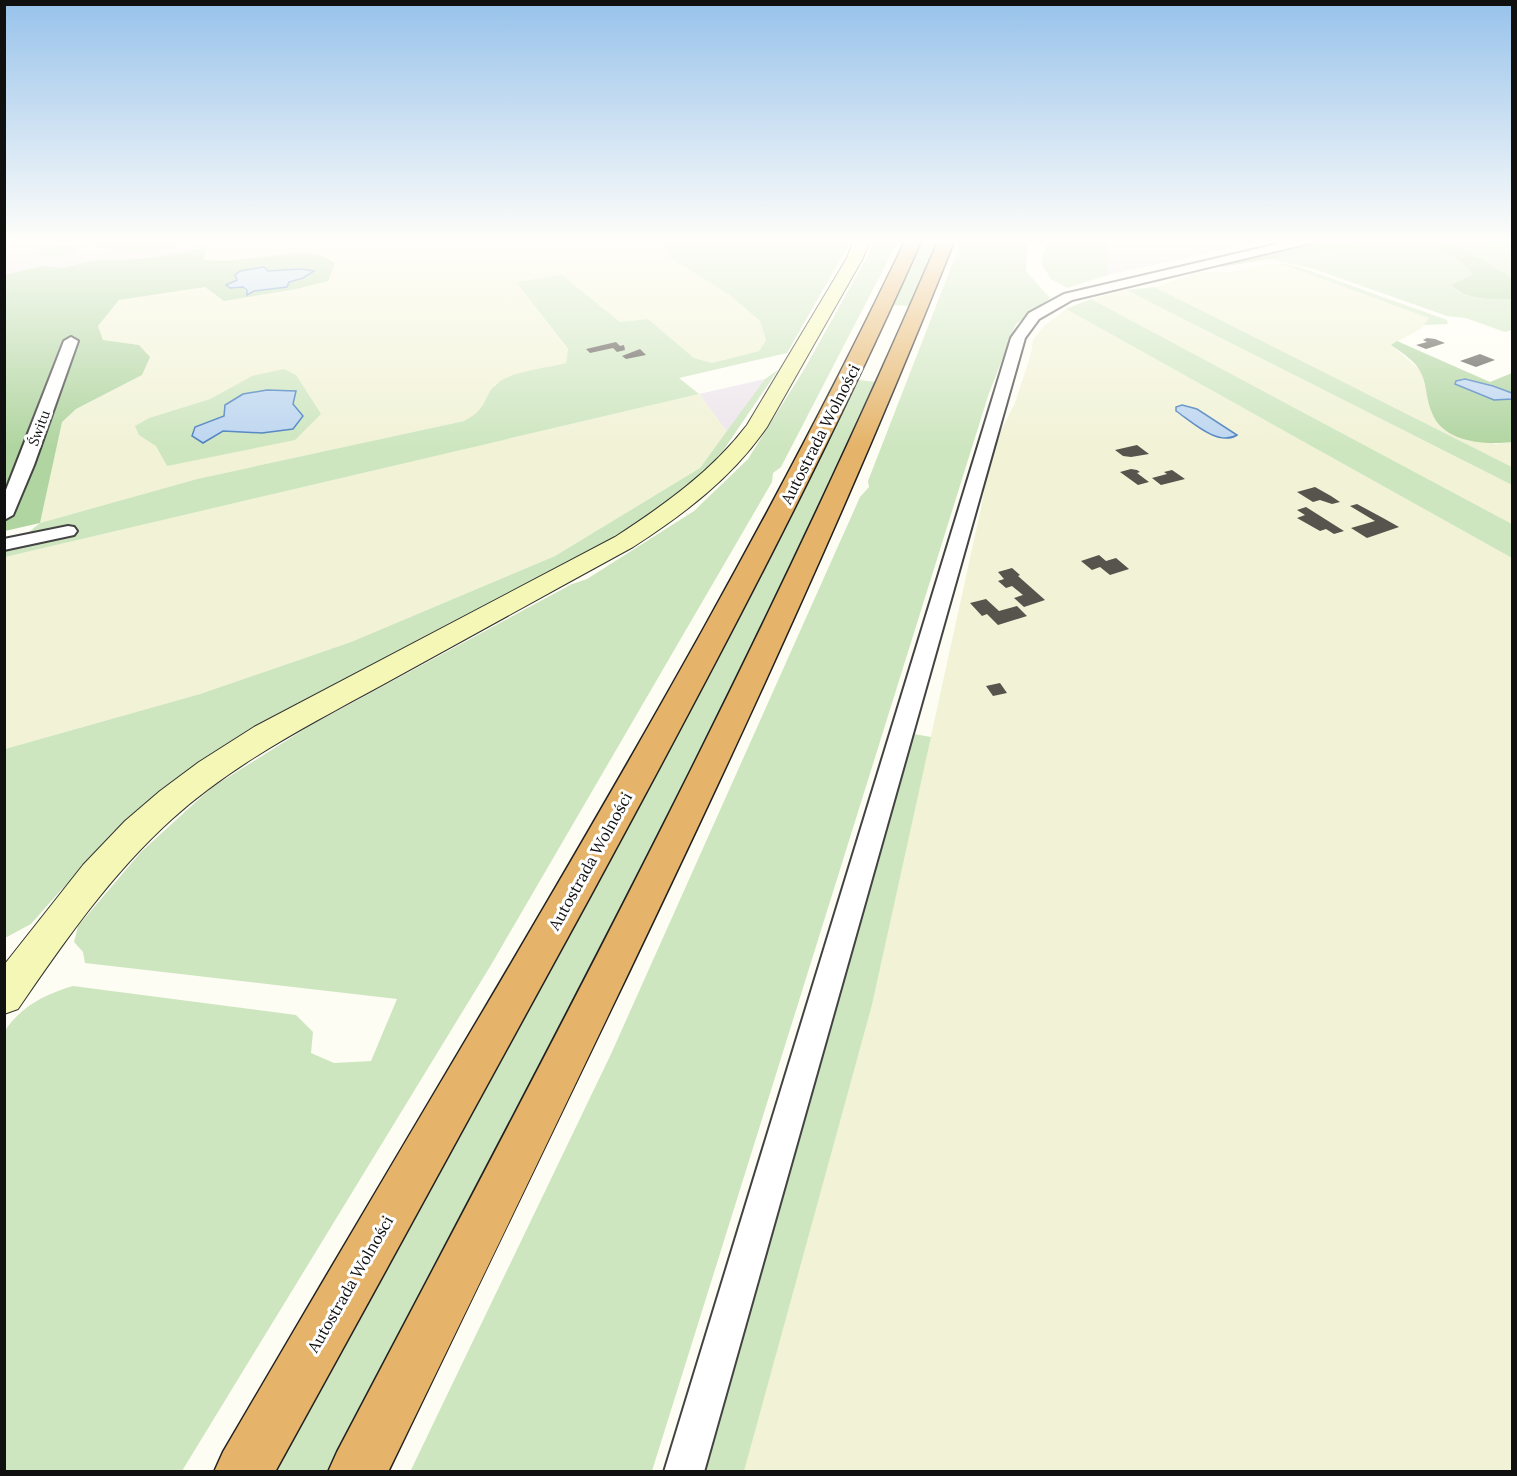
<svg xmlns="http://www.w3.org/2000/svg" width="1517" height="1476" font-family="Lora,serif">
  <style>
    .industrial { fill: #ede6ed }
    .farmland { fill: #f1f2d6; fill-rule: evenodd }
    .green { fill: #cee6c0 }
    .forest { fill: #b1d5a1; fill-rule: evenodd }
    .water { fill: #bdd6f0; stroke: #4c81c0; stroke-width: 1.5 }
    .lines { fill: none; stroke-linecap: round; stroke-linejoin: round }
    .stream { stroke: #4c81c0; stroke-width: 4 }
    .building { fill: #57534d }
    .street-casing { stroke: #434343; stroke-width: 4 }
    .secondary-casing { stroke: #323232; stroke-width: 2 }
    .highway-casing { stroke: #212121; stroke-width: 3 }
    .street { fill: #fff; fill-rule: evenodd }
    .secondary { fill: #f5f7b6; fill-rule: evenodd }
    .highway { fill: #e5b46a; fill-rule: evenodd }
    .labels { text-anchor: middle; stroke-width: 6; stroke-linejoin: round; paint-order: stroke }
    .far-street-label { font-size: 14px; fill: #101010; stroke: #fff }
    .street-label { font-size: 16px; fill: #101010; stroke: #fff }
  </style>
  <rect width="100%" height="100%" fill="#fefdf4"/>
  <g class="industrial">
    <path d="M 4,239 L 238,239 L 207,248 L 141,259 L 96,260 L 62,268 L 42,266 L 5,275 Z"/>
    <path d="M 1108,239 L 1273,239 L 1108,275 Z"/>
    <path d="M 765,379 L 727,432 L 699,394 Z"/>
  </g>
  <g class="farmland">
    <path d="M 238,239 L 660,239 L 672,259 L 731,296 L 760,321 L 766,340 L 759,351 L 712,363 L 694,358 L 648,319 L 620,322 L 562,275 L 516,282 L 568,350 L 566,363 L 495,384 L 479,414 L 464,421 L 197,479 L 40,523 L 61,422 L 76,409 L 142,375 L 139,345 L 103,340 L 98,326 L 119,300 L 206,287 L 226,261 L 202,260 L 207,248 ZM 252,376 L 167,466 L 156,445 L 149,418 L 210,399 Z"/>
    <path d="M 1266,264 L 1281,264 L 1429,318 L 1422,328 L 1391,345 L 1421,371 L 1432,413 L 1495,444 L 1512,442 L 1512,467 L 1155,287 L 1198,272 L 1231,272 Z"/>
    <path d="M 1126,290 L 1512,485 L 1512,524 L 1091,299 Z"/>
    <path d="M 1066,309 L 1512,558 L 1512,1471 L 743,1472 L 872,1005 L 981,508 L 992,448 L 1015,403 L 1031,354 L 1033,340 L 1044,326 Z"/>
    <path d="M 699,394 L 727,432 L 700,468 L 555,556 L 351,642 L 200,694 L 5,749 L 4,557 Z"/>
  </g>
  <g class="green">
    <path d="M 87,239 L 210,239 C 178,247 115,261 87,239 Z"/>
    <path d="M 660,239 L 849,239 L 849,244 L 787,353 L 679,378 L 699,394 L 5,557 L 4,552 L 40,523 L 197,479 L 464,421 C 490,408 482,395 498,383 C 512,371 548,368 566,363 L 568,349 L 516,282 L 562,275 L 620,322 L 648,319 L 694,358 L 712,363 L 759,351 L 766,340 L 760,321 L 731,296 L 672,259 Z"/>
    <path d="M 872,239 L 899,239 L 781,467 L 773,473 L 772,482 L 491,965 L 182,1471 L 5,1471 L 4,1032 C 20,1007 45,994 73,986 L 296,1015 L 313,1032 L 311,1053 L 334,1063 L 371,1061 L 397,999 L 85,963 L 83,952 L 74,942 L 78,926 L 141,852 L 211,788 L 311,725 L 572,584 L 587,579 L 694,511 L 748,459 L 805,368 L 870,252 Z"/>
    <path d="M 921,239 L 940,239 L 911,306 L 894,305 Z"/>
    <path d="M 962,239 L 1028,239 L 1026,271 L 1050,298 L 1016,324 L 988,396 L 652,1471 L 410,1472 L 611,1054 L 860,497 L 869,487 L 868,481 Z"/>
    <path d="M 1048,239 L 1108,239 L 1108,275 L 1067,288 L 1051,279 L 1041,263 Z"/>
    <path d="M 1449,239 L 1496,239 L 1512,248 L 1512,278 Z"/>
    <path d="M 1392,240 C 1431,242 1445,246 1473,274 L 1451,285 C 1465,302 1492,299 1512,299 L 1512,330 L 1505,332 L 1466,318 L 1447,316 L 1311,268 L 1269,259 Z"/>
    <path d="M 58,245 L 70,245 L 77,249 C 67,258 47,261 34,256 L 35,252 Z"/>
    <path d="M 1282,263 L 1305,269 L 1447,320 L 1448,324 L 1424,325 L 1429,318 L 1281,264 Z"/>
    <path d="M 1155,287 L 1512,467 L 1512,485 L 1126,290 Z"/>
    <path d="M 1091,299 L 1512,524 L 1512,558 L 1066,309 Z"/>
    <path d="M 284,369 L 296,375 L 321,414 L 295,440 L 167,466 L 156,446 L 139,435 L 135,426 L 149,418 L 210,399 L 252,376 Z"/>
    <path d="M 778,370 L 712,467 L 669,503 L 620,534 L 238,740 L 162,789 L 61,890 L 31,924 L 5,938 L 5,749 L 200,694 L 351,642 L 555,556 L 700,468 L 765,379 Z"/>
    <path d="M 859,380 L 877,382 L 723,711 L 332,1471 L 269,1472 L 791,512 L 856,384 Z"/>
    <path d="M 914,734 L 931,737 L 872,1005 L 744,1471 L 702,1472 Z"/>
  </g>
  <g class="forest">
    <path d="M 1331,239 L 1449,239 L 1512,278 L 1512,299 C 1491,299 1466,301 1451,285 L 1473,274 L 1461,262 L 1439,248 L 1425,242 L 1392,240 L 1219,267 L 1220,264 Z"/>
    <path d="M 207,248 L 203,260 L 226,261 L 305,252 L 322,256 L 335,263 L 328,281 L 296,289 L 224,301 L 205,287 L 119,300 L 98,326 L 103,340 L 139,345 L 150,357 L 142,375 L 76,409 L 62,422 L 40,523 L 5,531 L 4,275 L 42,266 L 62,268 L 96,260 L 141,259 ZM 301,269 L 313,271 L 303,278 L 247,294 L 243,287 L 227,286 C 249,271 275,272 301,269 Z"/>
    <path d="M 1397,341 L 1490,382 L 1512,373 L 1512,442 C 1485,445 1444,443 1432,413 C 1426,400 1427,385 1421,373 C 1416,361 1401,352 1391,345 Z"/>
  </g>
  <g class="water">
    <path d="M 264,267 L 268,271 L 301,269 L 314,271 L 303,278 L 289,282 L 287,287 L 254,291 L 247,295 L 247,290 L 243,287 L 230,288 L 226,285 L 237,280 L 235,275 L 240,271 Z"/>
    <path d="M 1465,379 L 1493,386 L 1512,393 L 1512,399 L 1494,400 L 1455,384 L 1456,381 Z"/>
    <path d="M 267,390 L 296,391 L 293,404 L 303,416 L 293,429 L 262,433 L 223,431 L 203,443 L 192,436 L 195,427 L 224,416 L 225,405 L 243,394 Z"/>
    <path d="M 1182,405 L 1197,409 L 1237,435 C 1218,447 1191,421 1176,411 L 1176,407 Z"/>
  </g>
  <g class="lines">
    <path class="stream" d="M 1440,239 L 1512,243"/>
  </g>
  <g class="building">
    <path d="M 1427,338 L 1435,339 L 1445,343 L 1426,349 L 1416,345 L 1427,342 L 1423,340 Z"/>
    <path d="M 616,342 L 620,346 L 624,345 L 625,350 L 617,352 L 613,348 L 590,353 L 586,349 Z"/>
    <path d="M 640,349 L 646,355 L 626,359 L 622,356 Z"/>
    <path d="M 1480,354 L 1495,360 L 1476,367 L 1460,361 Z"/>
    <path d="M 1137,445 L 1149,454 L 1131,457 L 1123,456 L 1115,450 Z"/>
    <path d="M 1131,469 L 1137,470 L 1140,472 L 1137,473 L 1149,482 L 1138,485 L 1120,472 Z"/>
    <path d="M 1172,470 L 1185,479 L 1161,485 L 1152,478 L 1167,474 L 1164,472 Z"/>
    <path d="M 1315,487 L 1331,496 L 1340,502 L 1332,504 L 1320,500 L 1313,502 L 1297,492 Z"/>
    <path d="M 1357,504 L 1383,518 L 1399,527 L 1367,538 L 1351,528 L 1375,521 L 1350,506 Z"/>
    <path d="M 1306,507 L 1336,526 L 1344,531 L 1334,534 L 1326,529 L 1320,531 L 1297,518 L 1305,515 L 1297,510 Z"/>
    <path d="M 1099,555 L 1106,561 L 1116,558 L 1129,569 L 1110,575 L 1100,567 L 1092,570 L 1081,561 Z"/>
    <path d="M 1012,568 L 1020,575 L 1018,576 L 1045,600 L 1024,607 L 1014,598 L 1023,595 L 1012,586 L 1006,588 L 998,581 L 1004,579 L 998,572 Z"/>
    <path d="M 986,599 L 999,611 L 1017,606 L 1027,616 L 998,625 L 987,614 L 982,616 L 970,603 Z"/>
    <path d="M 1000,683 L 1007,693 L 993,696 L 986,686 Z"/>
  </g>
  <g class="lines">
    <g class="street-casing">
      <g id="street">
        <path d="M 1299,239 L 1319,239 L 1314,242 L 1072,300 L 1039,319 L 1025,338 L 704,1472 L 664,1472 L 1011,338 L 1029,313 L 1064,294 Z"/>
        <path d="M 71,337 L 78,341 L 34,465 L 13,515 L 4,520 L 4,495 L 64,341 Z"/>
        <path d="M 68,526 L 74,527 L 77,531 L 74,535 L 4,550 L 4,539 Z"/>
      </g>
    </g>
    <g class="secondary-casing">
      <path id="secondary" d="M 854,239 L 870,239 L 863,258 L 767,427 C 732,478 684,514 633,547 C 549,593 466,639 382,685 C 309,725 234,763 172,819 C 111,874 64,942 18,1009 L 4,1014 L 4,965 L 83,865 L 125,821 L 160,791 L 199,762 L 254,727 L 615,537 C 664,505 711,472 747,425 L 847,258 Z"/>
    </g>
    <g class="highway-casing">
      <g id="highway">
        <path d="M 906,239 L 922,239 C 823,463 708,679 591,895 C 486,1087 381,1280 275,1472 L 214,1472 L 223,1452 C 310,1303 398,1154 486,1006 C 634,755 780,503 906,239 Z"/>
        <path d="M 939,239 L 955,239 C 856,489 744,732 628,974 C 549,1140 469,1306 388,1472 L 328,1472 L 337,1452 C 547,1052 761,654 939,239 Z"/>
      </g>
    </g>
    <use href="#street" class="street"/>
    <use href="#secondary" class="secondary"/>
    <use href="#highway" class="highway"/>
  </g>
  <linearGradient id="sky" x2="0" y2="1"><stop stop-color="#97c2eb"/><stop offset="0.54" stop-color="#fffefa"/><stop offset="1" stop-color="#fffefa" stop-opacity="0"/></linearGradient>
  <rect width="1517" height="446" fill="url(#sky)"/>
  <g class="labels">
    <g class="far-street-label">
      <text transform="translate(39 428) rotate(-70)" y="5">Świtu</text>
    </g>
    <g class="street-label">
      <text transform="translate(820 434) rotate(-63)" y="6">Autostrada Wolności</text>
      <text transform="translate(590 861) rotate(-61)" y="6">Autostrada Wolności</text>
      <text transform="translate(350 1284) rotate(-60)" y="6">Autostrada Wolności</text>
    </g>
  </g>
  <rect width="1517" height="1476" fill="none" stroke="#101010" stroke-width="12"/>
</svg>
